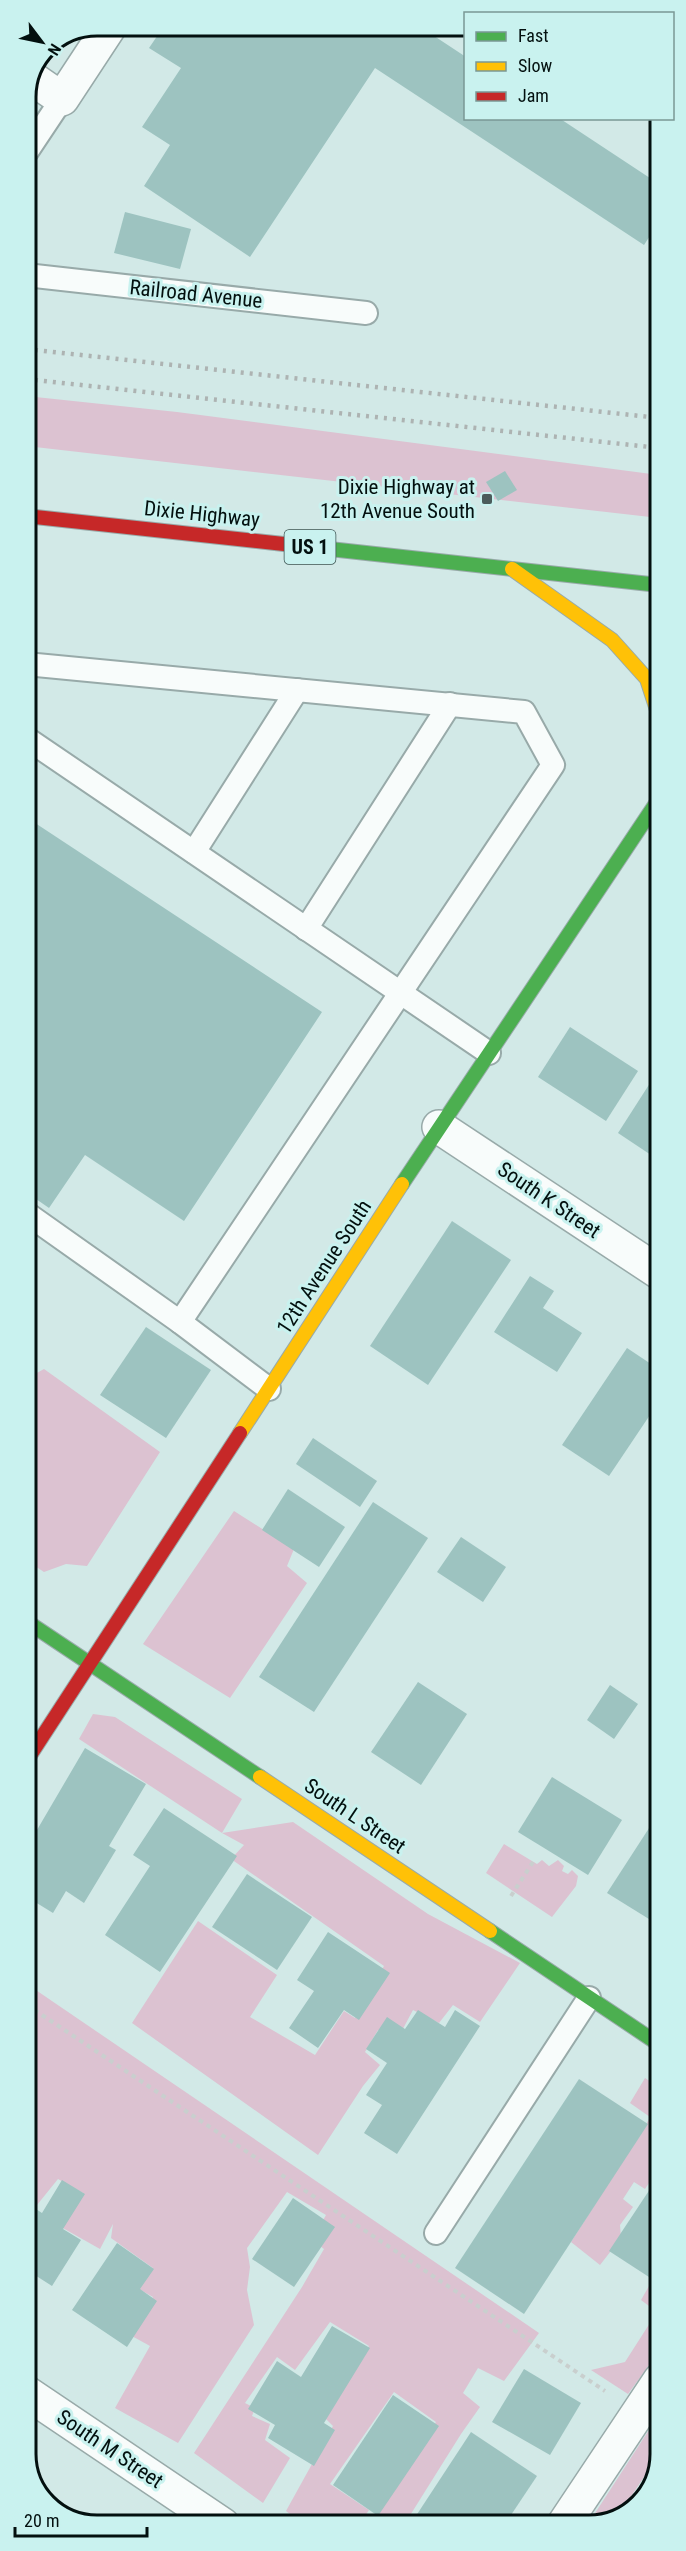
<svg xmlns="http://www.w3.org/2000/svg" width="686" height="2551" font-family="'Roboto Condensed',sans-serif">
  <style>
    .green { fill: #dcc2d1 }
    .building { fill: #9dc3c0 }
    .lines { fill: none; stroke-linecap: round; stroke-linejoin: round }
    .lane-casing { stroke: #98aaa9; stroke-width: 26 }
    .street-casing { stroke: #98aaa9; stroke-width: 36 }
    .fast-casing { stroke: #98aaa9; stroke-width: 16 }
    .slow-casing { stroke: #98aaa9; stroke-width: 16 }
    .jam-casing { stroke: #98aaa9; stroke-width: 16 }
    .path { stroke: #c9cfce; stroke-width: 4; stroke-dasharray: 4.5 4.5; stroke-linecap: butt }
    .lane { stroke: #f8fcfb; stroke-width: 22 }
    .street { stroke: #f8fcfb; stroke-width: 33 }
    .fast { stroke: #4caf50; stroke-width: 14 }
    .slow { stroke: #ffc107; stroke-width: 14 }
    .jam { stroke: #c62828; stroke-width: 14 }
    .rail { stroke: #adb3b2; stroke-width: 4.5; stroke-dasharray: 3 6; stroke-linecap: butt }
    .poi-dot { fill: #4b5c5b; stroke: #c9f2ef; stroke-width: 2 }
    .labels { text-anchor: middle; stroke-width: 6; stroke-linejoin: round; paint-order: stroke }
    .shield { fill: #c9f2ef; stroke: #3e5452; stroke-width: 1.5 }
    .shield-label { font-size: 20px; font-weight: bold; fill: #03100f }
    .street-label { font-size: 21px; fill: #03100f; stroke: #c9f2ef }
    .poi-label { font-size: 21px; fill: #03100f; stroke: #c9f2ef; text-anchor: end }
    .rim { fill: none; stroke: #03100f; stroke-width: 3 }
  </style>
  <rect width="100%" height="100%" fill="#d2e9e7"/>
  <g class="green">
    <path d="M 26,396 L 177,412 L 659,475 L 659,518 L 26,446 Z"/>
    <path d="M 44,1369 L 160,1452 L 87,1566 L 66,1564 L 44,1572 L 26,1560 L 26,1379 Z"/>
    <path d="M 234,1511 L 294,1549 L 287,1566 L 307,1583 L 230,1698 L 143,1644 Z"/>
    <path d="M 93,1714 L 115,1717 L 242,1799 L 222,1833 L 293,1822 L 428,1914 L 520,1963 L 480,2022 L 453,2005 L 439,2023 L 413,2010 L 397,2040 L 378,2030 L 365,2052 L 380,2065 L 363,2086 L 318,2155 L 132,2023 L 198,1921 L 277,1975 L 250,2017 L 315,2055 L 344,2011 L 355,2018 L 384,1966 L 231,1859 L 244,1845 L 222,1833 L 79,1739 Z"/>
    <path d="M 504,1844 L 537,1864 L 542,1860 L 549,1866 L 558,1860 L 564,1866 L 562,1871 L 568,1874 L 572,1870 L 578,1876 L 576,1886 L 552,1917 L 486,1873 Z"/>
    <path d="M 27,1984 L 539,2333 L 504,2381 L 478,2368 L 463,2393 L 480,2407 L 461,2434 L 404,2525 L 374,2525 L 371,2522 L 436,2422 L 394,2392 L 330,2484 L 369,2510 L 359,2525 L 303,2525 L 286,2511 L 333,2426 L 321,2414 L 369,2346 L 330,2322 L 295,2370 L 277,2357 L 245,2403 L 255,2408 L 252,2416 L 270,2424 L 265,2440 L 290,2458 L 263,2503 L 194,2453 L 302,2287 L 324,2249 L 312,2240 L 326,2215 L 287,2192 L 247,2248 L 250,2267 L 247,2290 L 254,2325 L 178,2443 L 115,2408 L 150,2346 L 130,2335 L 153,2297 L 139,2289 L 153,2268 L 111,2238 L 113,2224 L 100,2249 L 61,2227 L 83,2193 L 58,2179 L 37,2205 L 27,2197 Z"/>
    <path d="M 645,2078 L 660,2088 L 660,2166 L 645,2189 L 634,2182 L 623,2199 L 633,2207 L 620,2225 L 621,2238 L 600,2265 L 571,2242 L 648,2121 L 650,2117 L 630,2103 Z"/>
    <path d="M 653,2279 L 660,2283 L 660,2350 L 628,2394 L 591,2370 L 625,2362 L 657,2312 L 641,2300 Z"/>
    <path d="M 660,2413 L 660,2453 L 620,2513 L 603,2524 L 588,2524 Z"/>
  </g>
  <g class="building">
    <path d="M 164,26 L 419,26 L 466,57 L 466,118 L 559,118 L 659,184 L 659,222 L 644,245 L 375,68 L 250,257 L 144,186 L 170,145 L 142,127 L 181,68 L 149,48 Z"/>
    <path d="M 125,212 L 191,229 L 180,269 L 114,253 Z"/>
    <path d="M 505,471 L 517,490 L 498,501 L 486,482 Z"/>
    <path d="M 26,817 L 322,1012 L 184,1221 L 85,1155 L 49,1208 L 26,1192 Z"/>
    <path d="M 570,1027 L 638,1071 L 606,1121 L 538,1077 Z"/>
    <path d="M 652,1080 L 660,1085 L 660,1161 L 618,1133 Z"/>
    <path d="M 452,1221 L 511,1260 L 428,1385 L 370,1346 Z"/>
    <path d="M 530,1276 L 554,1291 L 543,1308 L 582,1333 L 557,1372 L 494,1332 Z"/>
    <path d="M 146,1327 L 211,1370 L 166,1438 L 100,1395 Z"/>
    <path d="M 627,1348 L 660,1370 L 660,1400 L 609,1476 L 562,1445 Z"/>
    <path d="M 660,1425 L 660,1446 L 650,1440 Z"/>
    <path d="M 313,1438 L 377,1481 L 360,1507 L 296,1464 Z"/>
    <path d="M 288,1489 L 345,1527 L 319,1567 L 262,1530 Z"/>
    <path d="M 373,1502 L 428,1538 L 314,1712 L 259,1677 Z"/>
    <path d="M 461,1537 L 506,1567 L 483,1602 L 437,1572 Z"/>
    <path d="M 418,1682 L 467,1714 L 421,1785 L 371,1752 Z"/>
    <path d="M 610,1685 L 638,1704 L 614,1739 L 587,1720 Z"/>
    <path d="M 85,1748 L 146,1784 L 109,1846 L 116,1850 L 84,1903 L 66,1891 L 53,1913 L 27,1897 L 27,1847 Z"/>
    <path d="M 552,1777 L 622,1820 L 588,1875 L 518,1832 Z"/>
    <path d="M 164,1808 L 237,1856 L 160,1972 L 105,1935 L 150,1866 L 133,1855 Z"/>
    <path d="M 653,1822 L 660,1826 L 660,1919 L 657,1924 L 607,1893 Z"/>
    <path d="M 247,1874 L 312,1917 L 277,1970 L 212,1927 Z"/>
    <path d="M 328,1932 L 390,1973 L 359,2020 L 344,2010 L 318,2048 L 289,2028 L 314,1991 L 297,1980 Z"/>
    <path d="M 418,2010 L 445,2027 L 455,2010 L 480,2026 L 397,2154 L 364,2133 L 382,2105 L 366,2095 L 387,2063 L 366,2049 L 387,2017 L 405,2029 Z"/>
    <path d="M 579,2079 L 648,2124 L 524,2314 L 455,2268 Z"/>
    <path d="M 660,2174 L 660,2260 L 649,2277 L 609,2251 Z"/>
    <path d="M 62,2180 L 85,2194 L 63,2229 L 81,2240 L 52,2286 L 27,2270 L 27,2203 L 42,2213 Z"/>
    <path d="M 293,2198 L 335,2227 L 294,2287 L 252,2259 Z"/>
    <path d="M 117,2243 L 154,2269 L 140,2289 L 157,2301 L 127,2347 L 72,2310 Z"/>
    <path d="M 332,2326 L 370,2348 L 324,2423 L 335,2430 L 314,2466 L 268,2438 L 275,2425 L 248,2409 L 277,2361 L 301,2377 Z"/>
    <path d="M 524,2369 L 581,2403 L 550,2455 L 492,2422 Z"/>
    <path d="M 393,2395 L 439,2426 L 378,2516 L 333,2485 Z"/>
    <path d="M 471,2432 L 537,2476 L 505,2524 L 410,2525 Z"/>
  </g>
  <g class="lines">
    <g class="lane-casing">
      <g id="lane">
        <path d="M 26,153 L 62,99"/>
        <path d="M 26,275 L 366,313"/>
        <path d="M 26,664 L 524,712 L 553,765 L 180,1322 L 269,1389"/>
        <path d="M 26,738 L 489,1053"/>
        <path d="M 194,852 L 297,690"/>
        <path d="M 306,929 L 450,704"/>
        <path d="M 26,1213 L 180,1322"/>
        <path d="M 436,2233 L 589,1998"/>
      </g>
    </g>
    <g class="street-casing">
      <g id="street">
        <path d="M 33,79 L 62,99 L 110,26"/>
        <path d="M 439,1127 L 660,1273"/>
        <path d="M 27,2393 L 223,2525"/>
        <path d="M 564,2524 L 660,2380"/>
      </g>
    </g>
    <g class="fast-casing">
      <g id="fast">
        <path d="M 293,545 L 659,585"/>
        <path d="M 402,1184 L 659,799"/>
        <path d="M 26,1621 L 260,1777"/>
        <path d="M 490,1931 L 660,2045"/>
      </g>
    </g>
    <g class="slow-casing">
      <g id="slow">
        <path d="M 512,569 L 612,640 L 647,679 L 659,716"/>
        <path d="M 240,1433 L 402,1184"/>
        <path d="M 260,1777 L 490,1931"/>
      </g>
    </g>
    <g class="jam-casing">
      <g id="jam">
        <path d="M 26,516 L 293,545"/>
        <path d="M 27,1760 L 240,1433"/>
      </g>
    </g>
    <g class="path">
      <path d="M 511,1896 L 533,1862"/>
      <path d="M 27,2005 L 605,2391"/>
    </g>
    <use href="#lane" class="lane"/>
    <use href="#street" class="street"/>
    <use href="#fast" class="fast"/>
    <use href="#slow" class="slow"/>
    <use href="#jam" class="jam"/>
    <g class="rail">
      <path d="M 26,349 L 659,418"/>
      <path d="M 26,379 L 659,448"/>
    </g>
  </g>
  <rect class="poi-dot" x="481" y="493" width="12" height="12" rx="3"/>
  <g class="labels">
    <rect class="shield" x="284.5" y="530" width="51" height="34" rx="4.5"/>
    <g class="shield-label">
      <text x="310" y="554">US 1</text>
    </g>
    <g class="street-label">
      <text transform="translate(196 294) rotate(6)" y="7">Railroad Avenue</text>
      <text transform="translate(202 514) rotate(6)" y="7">Dixie Highway</text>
      <text transform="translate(549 1200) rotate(34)" y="7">South K Street</text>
      <text transform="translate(324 1267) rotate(-57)" y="7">12th Avenue South</text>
      <text transform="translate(355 1816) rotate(34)" y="7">South L Street</text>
      <text transform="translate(110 2449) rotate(34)" y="7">South M Street</text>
    </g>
    <g class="poi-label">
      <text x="475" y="494">Dixie Highway at<tspan x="475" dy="24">12th Avenue South</tspan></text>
    </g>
  </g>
  <path d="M0 0H686V2551H0ZM97 36H589A61 61 0 0 1 650 97V2454A61 61 0 0 1 589 2515H97A61 61 0 0 1 36 2454V97A61 61 0 0 1 97 36Z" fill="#c9f2ef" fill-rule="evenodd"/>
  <path class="rim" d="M97 36H589A61 61 0 0 1 650 97V2454A61 61 0 0 1 589 2515H97A61 61 0 0 1 36 2454V97A61 61 0 0 1 97 36Z"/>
  <rect x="464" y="12" width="210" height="108" fill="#c9f2ef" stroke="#7a9895" stroke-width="1.5"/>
  <rect x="476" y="32" width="30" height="9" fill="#4caf50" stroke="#7a9895" stroke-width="1.5"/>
  <text x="518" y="42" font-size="18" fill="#03100f">Fast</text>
  <rect x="476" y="62" width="30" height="9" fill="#ffc107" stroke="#7a9895" stroke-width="1.5"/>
  <text x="518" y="72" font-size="18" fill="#03100f">Slow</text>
  <rect x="476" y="92" width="30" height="9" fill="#c62828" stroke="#7a9895" stroke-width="1.5"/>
  <text x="518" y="102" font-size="18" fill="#03100f">Jam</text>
  <g transform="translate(42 42) rotate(122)" stroke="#c9f2ef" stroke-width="4.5" paint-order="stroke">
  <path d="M0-4.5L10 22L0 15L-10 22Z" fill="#03100f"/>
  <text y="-9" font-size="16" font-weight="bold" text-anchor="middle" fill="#03100f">N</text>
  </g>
  <path d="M15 2527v9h132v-9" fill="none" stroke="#03100f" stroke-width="3"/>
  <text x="24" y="2527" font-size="18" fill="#03100f" stroke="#c9f2ef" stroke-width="4.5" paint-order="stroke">20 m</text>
</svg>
